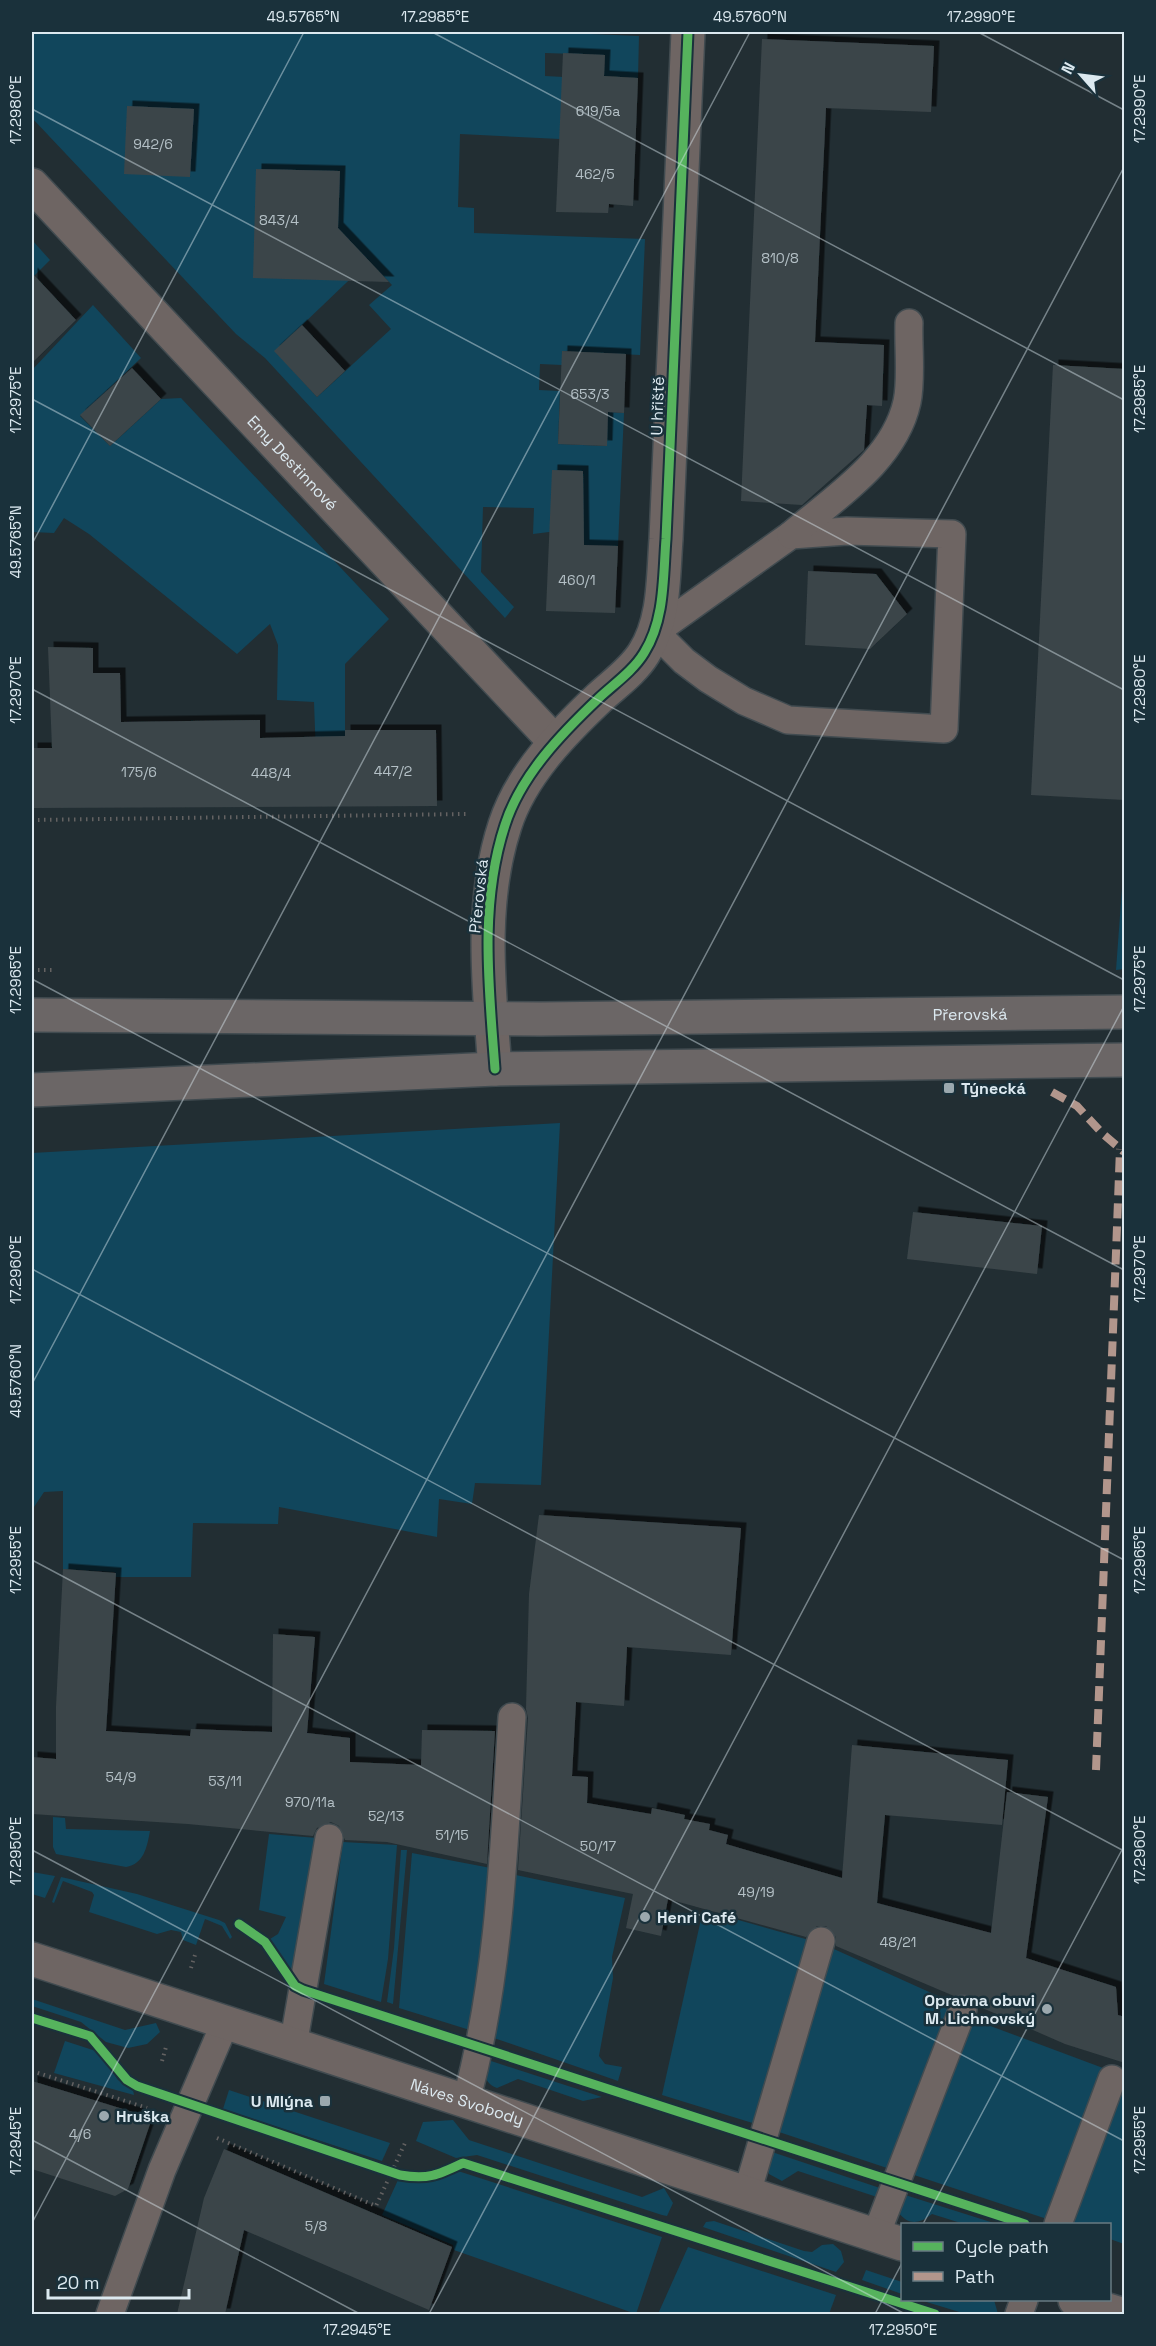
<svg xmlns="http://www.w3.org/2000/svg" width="1156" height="2346" font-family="'Space Grotesk',sans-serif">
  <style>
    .green { fill: #11465c; fill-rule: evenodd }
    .building { fill: #3b4549; filter: url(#shadow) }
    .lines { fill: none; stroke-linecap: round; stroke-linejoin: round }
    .lane-casing { stroke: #414b50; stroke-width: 30 }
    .street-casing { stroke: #414b50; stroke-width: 36 }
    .primary-casing { stroke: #414b50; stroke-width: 36 }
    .path { stroke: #646262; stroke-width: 4; stroke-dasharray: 1.5 4.5; stroke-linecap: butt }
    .lane { stroke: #6e6563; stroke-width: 27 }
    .street { stroke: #6e6563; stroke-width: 33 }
    .primary { stroke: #6b6666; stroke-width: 33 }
    .quiet { stroke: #b2968c; stroke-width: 8; stroke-dasharray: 15 8; stroke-linecap: butt }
    .cycleway-casing { stroke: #1a313b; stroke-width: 13 }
    .cycleway { stroke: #56b35d; stroke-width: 9 }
    .ticks { fill: none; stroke: #dce9f0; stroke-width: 1.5; stroke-opacity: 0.45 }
    .poi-dot { fill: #9ba8ae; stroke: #1a313b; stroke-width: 2 }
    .labels { text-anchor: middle; stroke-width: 5; stroke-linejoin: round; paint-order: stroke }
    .number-label { font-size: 14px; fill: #b4c0c6 }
    .street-label { font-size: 16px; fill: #dce9f0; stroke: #1a313b }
    .poi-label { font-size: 16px; font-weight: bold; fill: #dce9f0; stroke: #1a313b; text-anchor: start }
    .neatline { fill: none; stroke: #dce9f0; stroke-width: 2 }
    .ticks-label { font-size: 15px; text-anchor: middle; fill: #dce9f0 }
  </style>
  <defs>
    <filter id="shadow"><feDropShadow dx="5.5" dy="-5.5" stdDeviation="0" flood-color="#0009"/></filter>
  </defs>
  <rect width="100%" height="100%" fill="#222e33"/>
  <g class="green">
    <path d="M 32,32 L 543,32 L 639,36 L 638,78 L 604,76 L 605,55 L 545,53 L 545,76 L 564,77 L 560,139 L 460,134 L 458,207 L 474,208 L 474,233 L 645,239 L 640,355 L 562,351 L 562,365 L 540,364 L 539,390 L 560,391 L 558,444 L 606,446 L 608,412 L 624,413 L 618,546 L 584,545 L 549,532 L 533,534 L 534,508 L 483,507 L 481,572 L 514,607 L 505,618 L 265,358 L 236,334 L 32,118 ZM 369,261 L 392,285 L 369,305 L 391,329 L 317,397 L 275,351 Z"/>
    <path d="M 32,240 L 50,260 L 32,278 Z"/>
    <path d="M 93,305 L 141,358 L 80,416 L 110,446 L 161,399 L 181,398 L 389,619 L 345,664 L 345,806 L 317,783 L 314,702 L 277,700 L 278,645 L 270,624 L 237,654 L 89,534 L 64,518 L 54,533 L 32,532 L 32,370 Z"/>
    <path d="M 1124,861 L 1124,969 L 1116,970 Z"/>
    <path d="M 560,1123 L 541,1485 L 475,1483 L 472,1504 L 439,1499 L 437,1537 L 279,1507 L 278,1524 L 193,1523 L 191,1577 L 115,1577 L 115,1572 L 63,1569 L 63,1491 L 44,1492 L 32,1510 L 32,1153 Z"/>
    <path d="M 53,1817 L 65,1818 L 66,1829 L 150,1831 C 147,1847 144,1864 126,1867 L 56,1854 L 53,1847 Z"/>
    <path d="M 269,1834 L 317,1838 L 295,1972 L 285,1963 L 270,1939 L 278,1934 L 286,1917 L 259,1910 Z"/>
    <path d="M 343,1842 L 397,1845 L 388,1959 L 381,2002 L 324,1984 Z"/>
    <path d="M 401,1850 L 407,1850 L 393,2004 L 387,2002 L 394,1948 Z"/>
    <path d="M 412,1853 L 496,1869 L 473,2031 L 399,2008 Z"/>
    <path d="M 32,1872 L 55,1876 L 45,1898 L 32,1894 Z"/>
    <path d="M 511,1874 L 625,1898 L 612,1957 L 613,1978 L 599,2056 L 605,2064 L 622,2067 L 618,2081 L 494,2038 Z"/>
    <path d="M 61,1877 L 137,1894 L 219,1920 L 225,1923 L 232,1937 L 230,1939 L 222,1926 L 205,1919 L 196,1945 L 183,1940 L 181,1932 L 171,1930 L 157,1934 L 89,1912 L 94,1895 L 92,1892 L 63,1881 L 54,1903 L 52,1902 Z"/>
    <path d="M 703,1910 L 809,1940 L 759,2125 L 662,2095 Z"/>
    <path d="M 825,1945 L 958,2005 L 890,2169 L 776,2131 Z"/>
    <path d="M 32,1999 L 125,2030 L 156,2023 L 160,2032 L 147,2044 L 128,2048 L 106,2042 L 81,2022 L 32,2006 Z"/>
    <path d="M 969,2018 L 1103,2068 L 1047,2219 L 908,2173 Z"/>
    <path d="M 65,2041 L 99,2052 L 118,2080 L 133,2090 L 134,2095 L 54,2073 Z"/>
    <path d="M 488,2060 L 602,2097 L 583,2101 L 518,2079 L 497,2088 C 482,2082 485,2073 488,2060 Z"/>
    <path d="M 1124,2077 L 1124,2244 L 1110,2239 L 1110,2224 L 1068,2224 Z"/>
    <path d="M 229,2090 L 390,2143 L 382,2161 L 223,2109 Z"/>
    <path d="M 453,2120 L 469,2140 L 642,2197 L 664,2188 L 673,2203 L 667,2216 L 662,2215 L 477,2155 L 456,2158 L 416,2141 L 423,2122 Z"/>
    <path d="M 772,2152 L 880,2188 L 877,2197 L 798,2171 L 782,2181 L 769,2174 L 767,2168 Z"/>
    <path d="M 458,2171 L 662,2237 L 636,2314 L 454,2250 L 453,2245 L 382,2215 L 398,2180 L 424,2183 Z"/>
    <path d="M 902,2194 L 997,2224 L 964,2224 L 932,2214 C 919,2224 909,2226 898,2212 Z"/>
    <path d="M 714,2221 L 804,2251 L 812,2252 L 822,2245 L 833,2244 L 841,2251 L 844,2262 L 836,2272 L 703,2227 L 706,2222 Z"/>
    <path d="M 688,2247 L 836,2295 L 829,2314 L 658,2314 Z"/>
    <path d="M 866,2270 L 902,2282 L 902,2294 L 862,2280 Z"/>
    <path d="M 920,2300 L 966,2302 L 994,2300 L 998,2314 L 966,2314 Z"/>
  </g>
  <g class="building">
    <path d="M 762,39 L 934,46 L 931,112 L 826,108 L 815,342 L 884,345 L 882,406 L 867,405 L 864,450 L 802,505 L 741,501 Z"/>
    <path d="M 563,53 L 605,55 L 604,76 L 638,78 L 633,206 L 609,204 L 608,213 L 556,212 Z"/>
    <path d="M 127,106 L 194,109 L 190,177 L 124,174 Z"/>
    <path d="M 256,169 L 340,171 L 338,228 L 389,282 L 253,278 Z"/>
    <path d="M 32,273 L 76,320 L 32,363 Z"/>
    <path d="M 302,325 L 345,371 L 317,397 L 274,351 Z"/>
    <path d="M 562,351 L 626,354 L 624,413 L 608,412 L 607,446 L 558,444 Z"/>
    <path d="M 1053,365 L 1125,369 L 1125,800 L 1031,795 Z"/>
    <path d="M 132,368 L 161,399 L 110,446 L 80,415 Z"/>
    <path d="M 552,470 L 583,471 L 584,545 L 618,546 L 615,613 L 546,611 Z"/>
    <path d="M 808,571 L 876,574 L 907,614 L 870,649 L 805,645 Z"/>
    <path d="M 48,647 L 93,648 L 93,673 L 120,673 L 121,722 L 260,720 L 260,738 L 345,736 L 345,730 L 436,730 L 437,806 L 32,808 L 32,748 L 52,748 Z"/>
    <path d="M 913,1212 L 1042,1226 L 1037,1274 L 907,1259 Z"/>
    <path d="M 539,1515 L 741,1528 L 731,1655 L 627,1647 L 624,1706 L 576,1702 L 572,1776 L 588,1777 L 587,1803 L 651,1814 L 652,1808 L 685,1815 L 684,1819 L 710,1824 L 709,1830 L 728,1835 L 726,1844 L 842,1878 L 852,1745 L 1008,1760 L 1002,1825 L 885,1815 L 877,1903 L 991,1933 L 1007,1792 L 1048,1797 L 1026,1958 L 1116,1987 L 1118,2015 L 1125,2017 L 1125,2063 L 1065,2044 L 978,2006 L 969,1995 L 954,1996 L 836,1946 L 836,1937 L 826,1926 L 817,1926 L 806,1937 L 668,1899 L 661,1936 L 626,1928 L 633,1894 L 518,1870 L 528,1718 L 526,1709 L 529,1594 Z"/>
    <path d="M 63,1569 L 116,1573 L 106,1731 L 190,1736 L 191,1729 L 272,1732 L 273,1634 L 315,1637 L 307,1733 L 350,1738 L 350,1762 L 421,1765 L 422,1730 L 495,1731 L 487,1864 L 387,1842 L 345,1840 L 339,1826 L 331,1822 L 317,1828 L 313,1836 L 188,1824 L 32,1814 L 32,1757 L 56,1759 L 56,1707 Z"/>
    <path d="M 32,2081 L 152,2118 L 128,2189 L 115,2196 L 32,2169 Z"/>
    <path d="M 224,2149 L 452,2247 L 429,2310 L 244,2230 L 225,2314 L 177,2314 L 204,2198 Z"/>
  </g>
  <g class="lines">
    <g class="lane-casing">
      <g id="lane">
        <path d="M 847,531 L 952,534 L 944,729 L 788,720 L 744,701 L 708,679 L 684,661 L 655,632 L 791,535 Z"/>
        <path d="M 791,535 C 834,498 894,461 907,402 C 912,380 908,346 909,323"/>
        <path d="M 293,2046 L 329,1838"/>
        <path d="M 466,2101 C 500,1976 504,1846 512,1717"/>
        <path d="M 747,2193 L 821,1941"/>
        <path d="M 1058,2224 L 1112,2079"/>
        <path d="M 876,2235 L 963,2009"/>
        <path d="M 110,2314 L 162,2170 L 225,2023"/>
        <path d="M 1019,2314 L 1024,2300"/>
      </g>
    </g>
    <g class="street-casing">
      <g id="street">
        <path id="s1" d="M 32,185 L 555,742"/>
        <path d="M 495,1069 C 489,988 479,904 505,825 C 521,775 562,733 599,698 C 614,684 633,671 644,653 C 665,620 663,577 666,539 L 688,32"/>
        <path id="s2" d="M 32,1959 L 902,2244"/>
        <path d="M 1075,2300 L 1121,2314"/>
      </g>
    </g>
    <g class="primary-casing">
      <g id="primary">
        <path id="s3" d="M 32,1015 L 541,1019 L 1124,1012"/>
        <path d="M 32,1090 L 495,1069 L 1124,1060"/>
      </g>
    </g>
    <g class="path">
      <path d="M 32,820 L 466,814"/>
      <path d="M 32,970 L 52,970"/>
      <path d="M 191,1968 L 195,1955"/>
      <path d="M 162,2061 L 166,2047"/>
      <path d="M 32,2071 L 147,2108"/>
      <path d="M 217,2138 L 376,2206 L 405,2143"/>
    </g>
    <use href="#lane" class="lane"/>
    <use href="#street" class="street"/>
    <use href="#primary" class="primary"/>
    <g class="quiet">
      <path d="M 1052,1092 L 1077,1106 L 1103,1134 L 1124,1152"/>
      <path d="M 1096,1770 L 1120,1149"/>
    </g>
    <g class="cycleway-casing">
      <g id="cycleway">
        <path d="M 495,1069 C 489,988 479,904 505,825 C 521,775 562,733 599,698 C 614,684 633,671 644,653 C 665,620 663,577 666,539 L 688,32"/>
        <path d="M 239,1924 L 265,1942 L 295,1986 L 303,1990 L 1025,2224"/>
        <path d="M 32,2018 L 90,2036 L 127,2080 L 137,2086 L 400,2175 C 428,2180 438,2175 463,2163 L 935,2314"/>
      </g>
    </g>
    <use href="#cycleway" class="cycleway"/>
  </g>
  <path class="ticks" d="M 432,32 L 1124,400M 978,32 L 1124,110M 32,109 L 1124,690M 32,399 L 1124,980M 32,544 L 304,32M 32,689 L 1124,1270M 32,979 L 1124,1560M 32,1269 L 1124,1851M 32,1384 L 750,32M 32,1560 L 1124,2141M 32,1850 L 905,2314M 32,2140 L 360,2314M 32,2223 L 1124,167M 923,2224 L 1124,1846M 429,2314 L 1124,1006M 875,2314 L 902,2263"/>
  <g class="poi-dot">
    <rect x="943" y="1082" width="12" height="12" rx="3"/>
    <circle cx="645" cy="1917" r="6"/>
    <circle cx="1047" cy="2009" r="6"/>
    <rect x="319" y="2095" width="12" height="12" rx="3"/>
    <circle cx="104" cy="2116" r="6"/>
  </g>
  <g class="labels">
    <g class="number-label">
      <text x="598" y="116">619/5a</text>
      <text x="153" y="149">942/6</text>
      <text x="595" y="179">462/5</text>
      <text x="279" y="225">843/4</text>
      <text x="780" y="263">810/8</text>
      <text x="590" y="399">653/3</text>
      <text x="577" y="585">460/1</text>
      <text x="393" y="776">447/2</text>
      <text x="139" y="777">175/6</text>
      <text x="271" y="778">448/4</text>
      <text x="121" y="1782">54/9</text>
      <text x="225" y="1786">53/11</text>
      <text x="310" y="1807">970/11a</text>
      <text x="386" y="1821">52/13</text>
      <text x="452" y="1840">51/15</text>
      <text x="598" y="1851">50/17</text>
      <text x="756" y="1897">49/19</text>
      <text x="898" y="1947">48/21</text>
      <text x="80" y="2139">4/6</text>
      <text x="316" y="2231">5/8</text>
    </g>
    <g class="street-label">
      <text transform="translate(657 406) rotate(-88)" y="6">U hřiště</text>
      <text dy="6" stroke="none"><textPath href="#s1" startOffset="381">Emy Destinnové</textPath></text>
      <text transform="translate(478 896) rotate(-84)" y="6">Přerovská</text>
      <text dy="6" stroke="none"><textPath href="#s3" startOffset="938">Přerovská</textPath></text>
      <text dy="6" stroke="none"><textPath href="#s2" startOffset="458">Náves Svobody</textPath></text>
    </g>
    <g class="poi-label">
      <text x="961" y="1094">Týnecká</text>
      <text x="657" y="1923">Henri Café</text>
      <text x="1035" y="2006" text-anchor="end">Opravna obuvi<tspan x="1035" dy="18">M. Lichnovský</tspan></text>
      <text x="313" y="2107" text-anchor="end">U Mlýna</text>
      <text x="116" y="2122">Hruška</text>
    </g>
  </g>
  <rect width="1156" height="2346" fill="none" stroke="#1a313b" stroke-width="66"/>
  <rect x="901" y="2223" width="210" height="78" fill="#1a313b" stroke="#687b83" stroke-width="1.5"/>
  <rect x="913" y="2242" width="30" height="9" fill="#56b35d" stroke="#687b83" stroke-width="1.5"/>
  <text x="955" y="2253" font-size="18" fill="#dce9f0">Cycle path</text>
  <rect x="913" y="2272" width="30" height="9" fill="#b2968c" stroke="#687b83" stroke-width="1.5"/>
  <text x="955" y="2283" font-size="18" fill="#dce9f0">Path</text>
  <g transform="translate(1081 75) rotate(298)" stroke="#1a313b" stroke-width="4.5" paint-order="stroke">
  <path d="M0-4.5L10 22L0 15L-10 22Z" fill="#dce9f0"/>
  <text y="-9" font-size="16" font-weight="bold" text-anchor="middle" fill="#dce9f0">N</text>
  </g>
  <path d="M48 2289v9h141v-9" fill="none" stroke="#dce9f0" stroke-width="3"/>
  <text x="57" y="2289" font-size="18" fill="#dce9f0" stroke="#1a313b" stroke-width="4.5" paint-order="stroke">20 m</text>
  <rect x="33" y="33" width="1090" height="2280" class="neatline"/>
  <g class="ticks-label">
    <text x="303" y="22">49.5765°N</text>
    <text x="435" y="22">17.2985°E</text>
    <text x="750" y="22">49.5760°N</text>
    <text x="981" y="22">17.2990°E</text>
    <text transform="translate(1140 109) rotate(-90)" y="5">17.2990°E</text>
    <text transform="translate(16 110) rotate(-90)" y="5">17.2980°E</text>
    <text transform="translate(1140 399) rotate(-90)" y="5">17.2985°E</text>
    <text transform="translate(16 400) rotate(-90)" y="5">17.2975°E</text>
    <text transform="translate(16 542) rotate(-90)" y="5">49.5765°N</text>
    <text transform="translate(1140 689) rotate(-90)" y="5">17.2980°E</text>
    <text transform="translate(16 690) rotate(-90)" y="5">17.2970°E</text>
    <text transform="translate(1140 979) rotate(-90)" y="5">17.2975°E</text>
    <text transform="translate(16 980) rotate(-90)" y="5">17.2965°E</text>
    <text transform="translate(1140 1269) rotate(-90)" y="5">17.2970°E</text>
    <text transform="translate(16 1270) rotate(-90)" y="5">17.2960°E</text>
    <text transform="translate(16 1381) rotate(-90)" y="5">49.5760°N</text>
    <text transform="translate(1140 1560) rotate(-90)" y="5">17.2965°E</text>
    <text transform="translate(16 1560) rotate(-90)" y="5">17.2955°E</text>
    <text transform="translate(1140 1850) rotate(-90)" y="5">17.2960°E</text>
    <text transform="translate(16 1851) rotate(-90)" y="5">17.2950°E</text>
    <text transform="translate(1140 2140) rotate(-90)" y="5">17.2955°E</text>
    <text transform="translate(16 2141) rotate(-90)" y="5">17.2945°E</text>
    <text x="357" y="2335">17.2945°E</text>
    <text x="903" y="2335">17.2950°E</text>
  </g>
</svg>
